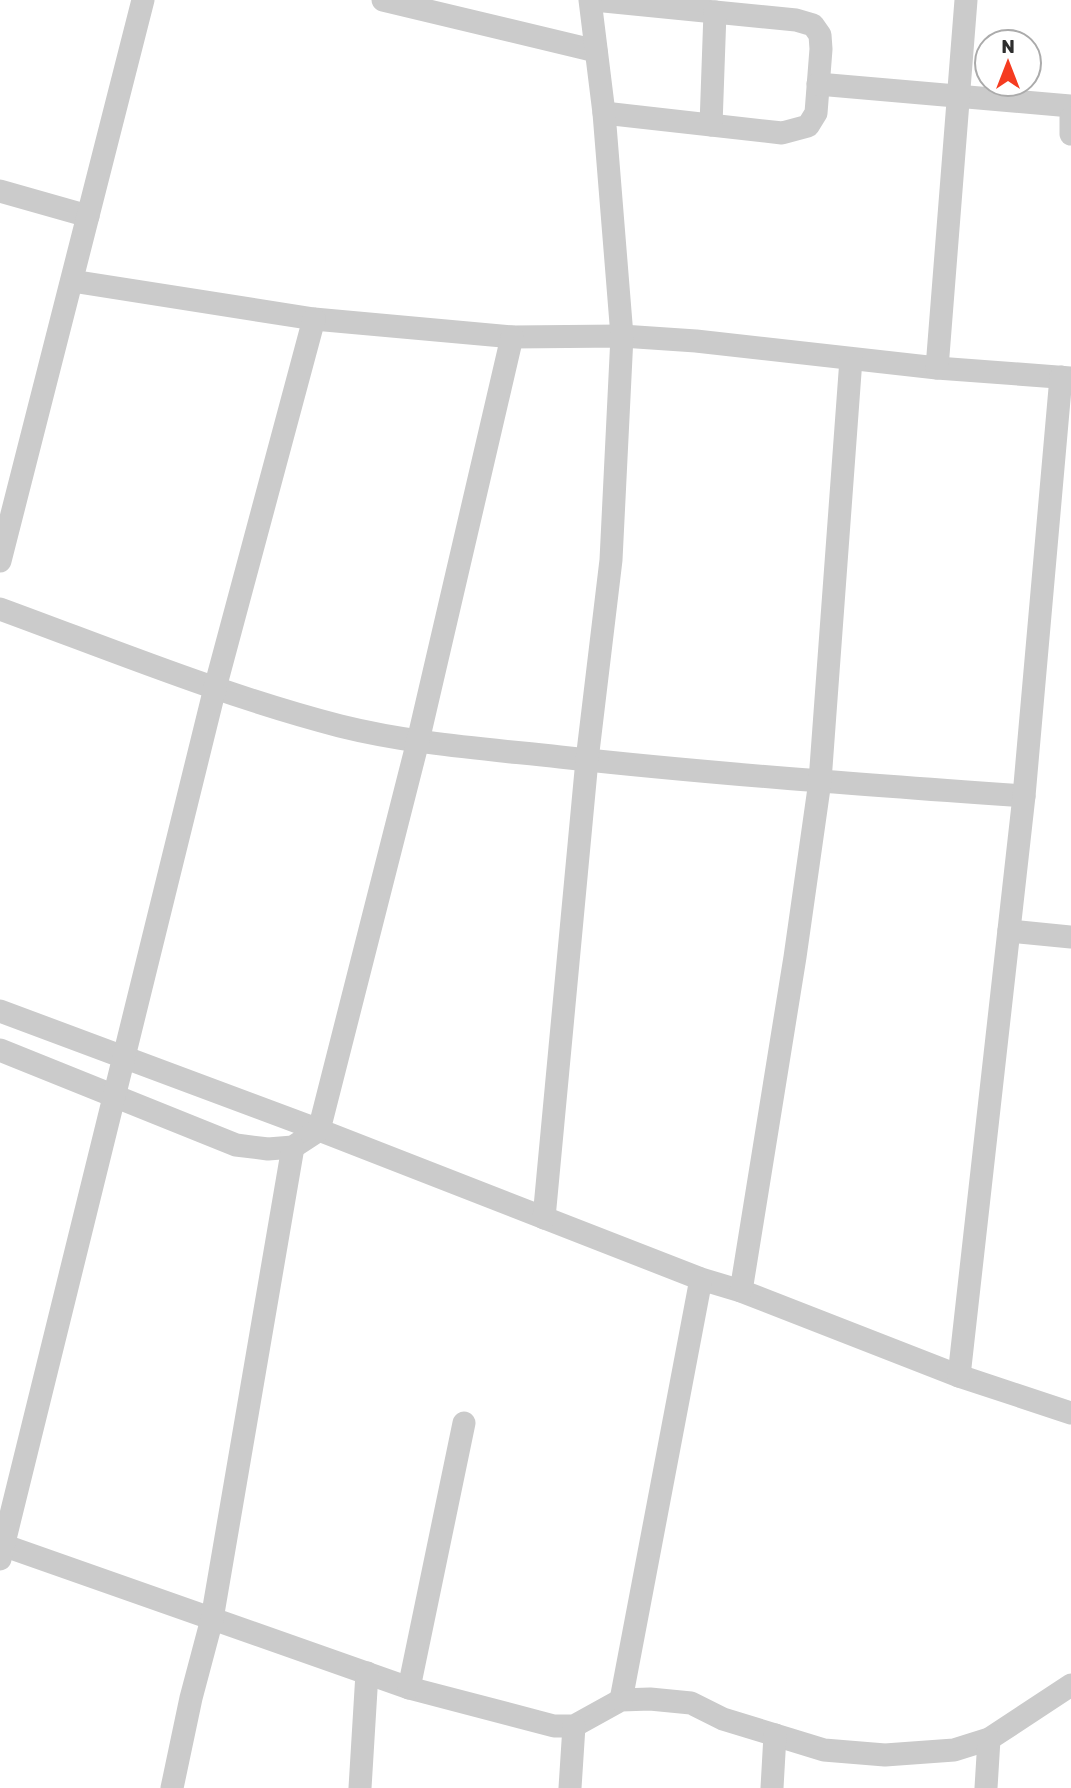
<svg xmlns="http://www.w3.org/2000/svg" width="1071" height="1788" font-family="Rubik,sans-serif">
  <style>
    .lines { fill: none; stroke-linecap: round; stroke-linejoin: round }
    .street { stroke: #cbcbcb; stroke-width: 23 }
  </style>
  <rect width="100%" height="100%" fill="#fff"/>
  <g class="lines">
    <g class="street">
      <path d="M 383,0 L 596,51"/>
      <path d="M 594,0 L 796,20 L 813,25 L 820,35 L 821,49 L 816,113 L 808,126 L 782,133 L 604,113"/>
      <path d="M 818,84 L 1071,106"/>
      <path d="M 1071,118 L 1071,134"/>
      <path d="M 711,125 L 715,12"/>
      <path d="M 0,191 L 88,216"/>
      <path d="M 72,281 L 314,319 L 512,337 L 622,336 L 696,341 L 937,368 L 1071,378"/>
      <path d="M 937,368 L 966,0"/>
      <path d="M 0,561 L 143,0"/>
      <path d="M 0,609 C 112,650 224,696 340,726 C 412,744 487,749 560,757 C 714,774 869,785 1024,796"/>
      <path d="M 1009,931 L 1071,937"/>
      <path d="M 0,1011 L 319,1130 L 701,1279 L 741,1291 L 959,1376 L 1071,1413"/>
      <path d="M 0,1050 L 236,1145 L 268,1149 L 293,1147 L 319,1130 L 418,741 L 512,337"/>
      <path d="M 544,1218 L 587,760 L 611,560 L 622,336 L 604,113 L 590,0"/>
      <path d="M 741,1291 L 795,957 L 820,781 L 851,359"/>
      <path d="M 959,1376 L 1024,796 L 1061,377"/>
      <path d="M 0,1544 L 409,1688 L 554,1726 L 574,1726 L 621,1700 L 650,1699 L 691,1703 L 723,1719 L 824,1750 L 885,1755 L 954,1750 L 989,1739 L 1071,1685"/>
      <path d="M 0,1559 L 215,688 L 314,319"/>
      <path d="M 409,1688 L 464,1423"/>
      <path d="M 621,1700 L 701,1279"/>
      <path d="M 172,1788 L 191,1698 L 212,1619 L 293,1147"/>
      <path d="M 360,1788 L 367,1673"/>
      <path d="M 570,1788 L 574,1726"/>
      <path d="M 772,1788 L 775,1735"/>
      <path d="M 986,1788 L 989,1739"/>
    </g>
  </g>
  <g transform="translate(1008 63)"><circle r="33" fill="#ffffff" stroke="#ababab" stroke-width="2"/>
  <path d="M0-5L12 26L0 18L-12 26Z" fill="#f53b20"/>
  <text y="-10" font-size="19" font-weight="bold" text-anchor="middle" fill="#2e2e2e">N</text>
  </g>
</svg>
